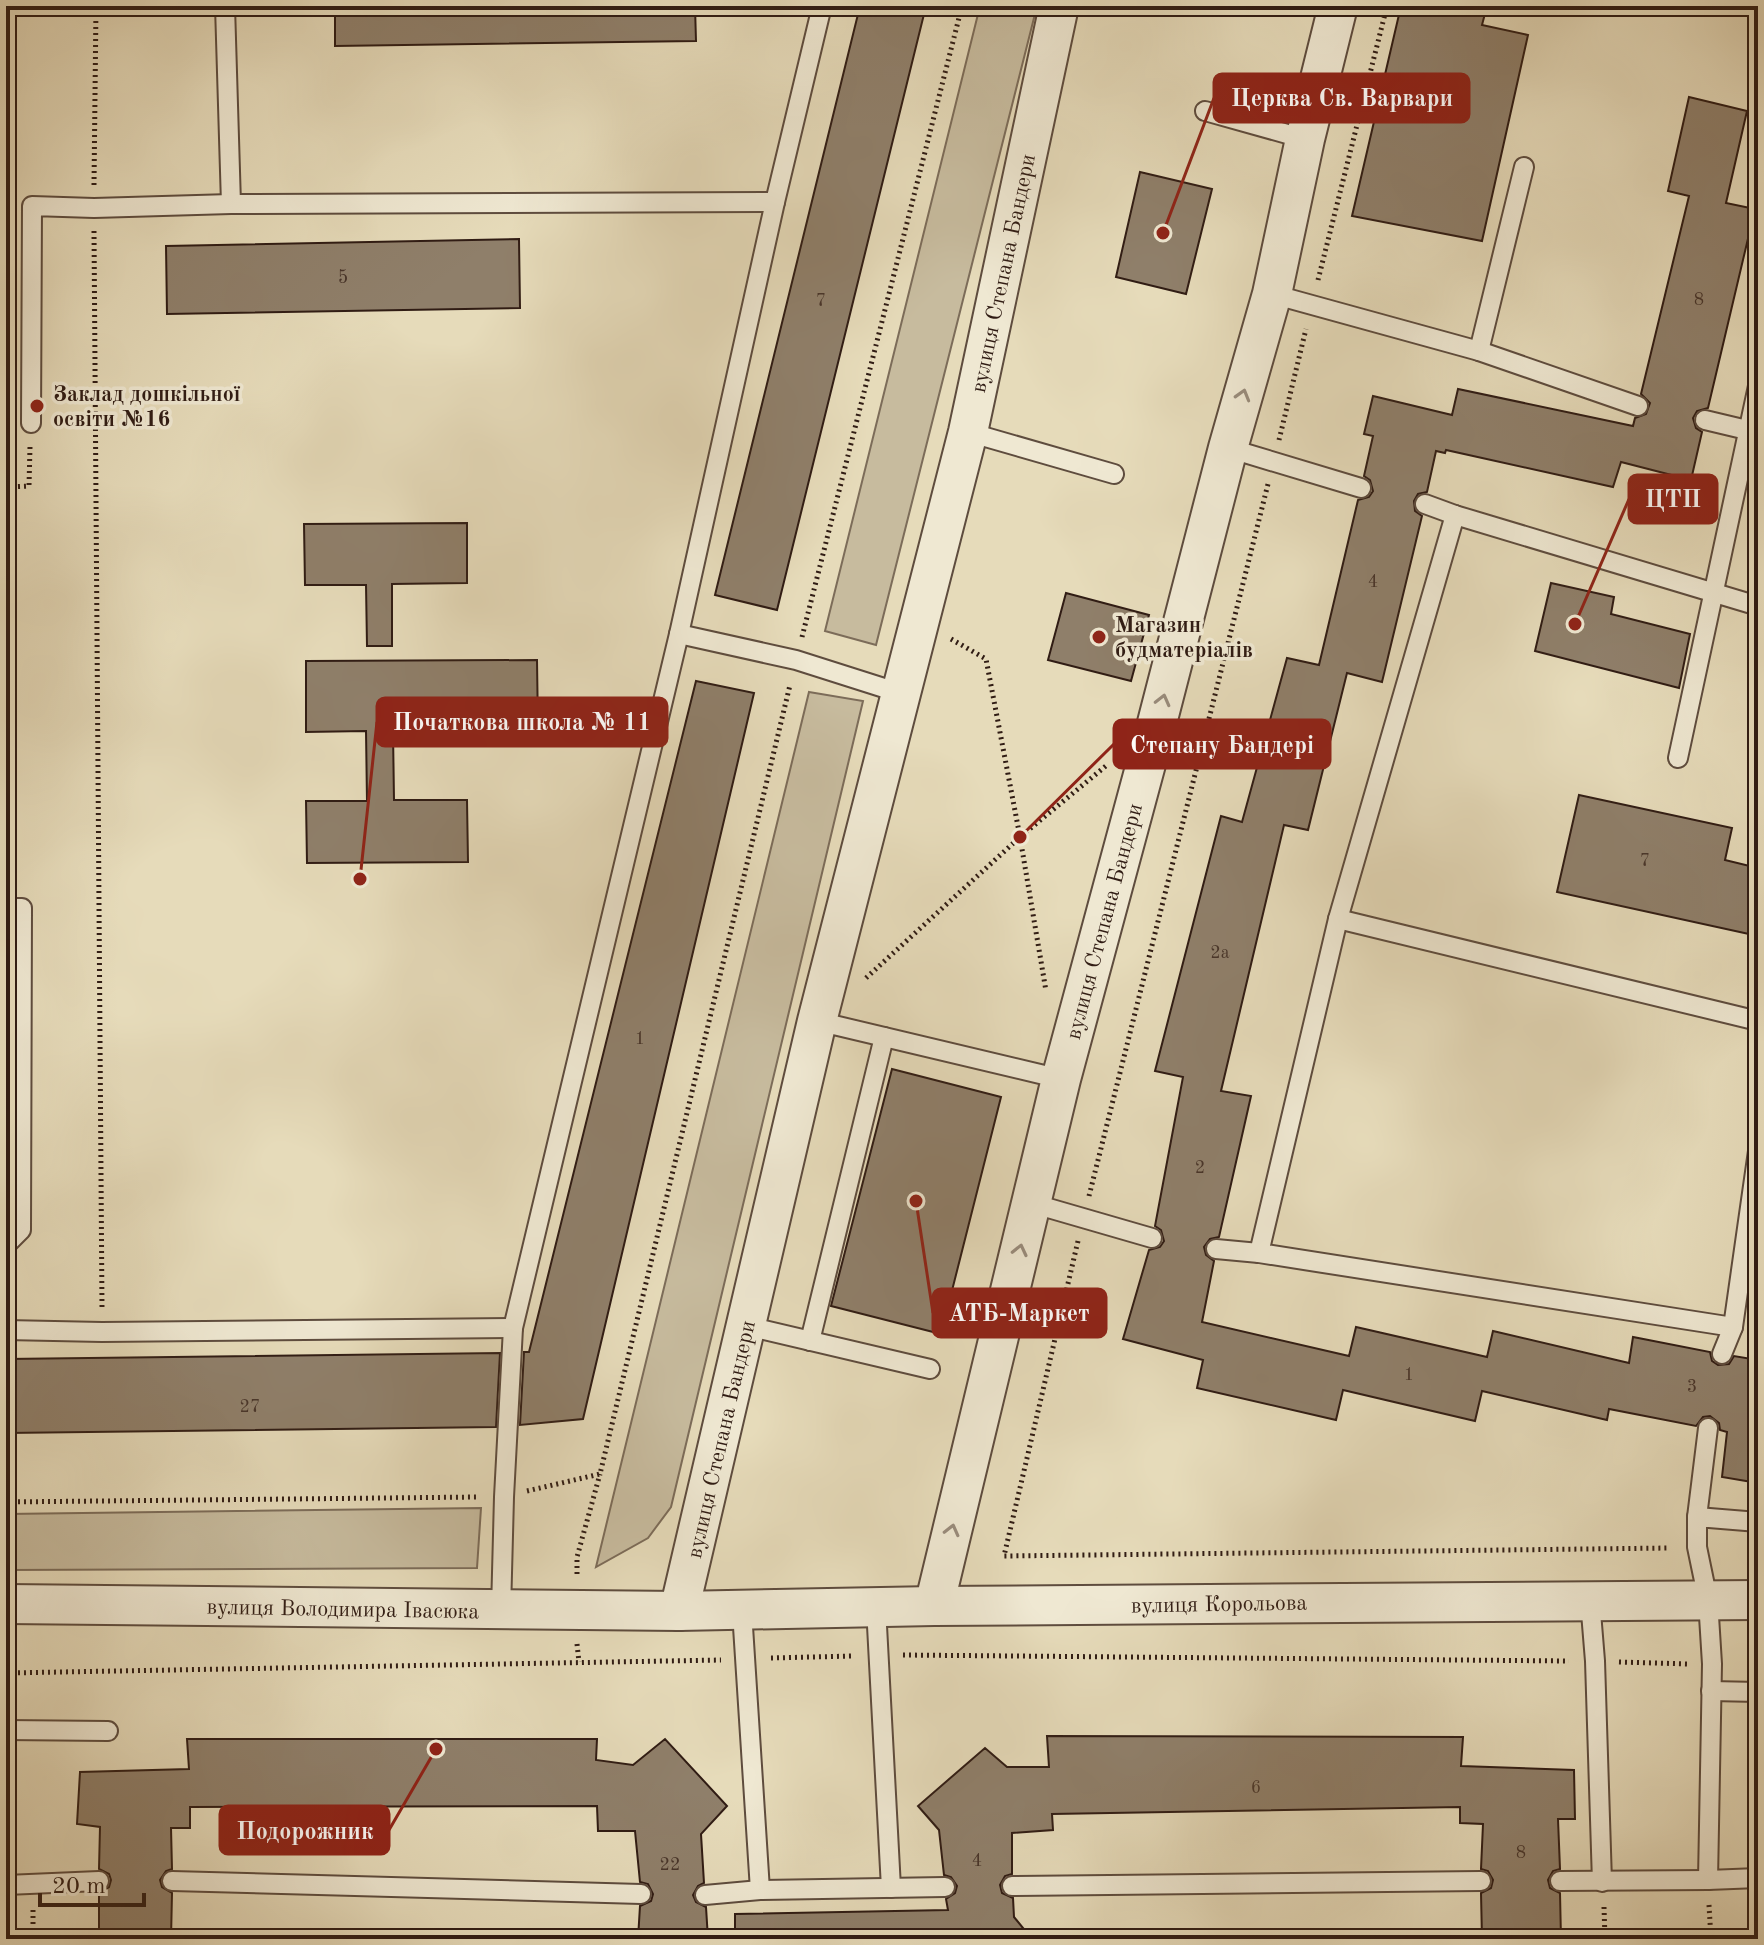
<svg xmlns="http://www.w3.org/2000/svg" width="1764" height="1945" font-family="'Old Standard TT',serif">
  <style>
    .green { fill: #c7bb9e; stroke: #7c6c59; stroke-width: 2 }
    .building { fill: #8f7f6a; stroke: #301c14; stroke-width: 2 }
    .lines { fill: none; stroke-linecap: round; stroke-linejoin: round }
    .service-casing { stroke: #5e4c3e; stroke-width: 22 }
    .minor-casing { stroke: #5e4c3e; stroke-width: 42 }
    .path { stroke: #301c14; stroke-width: 5; stroke-dasharray: 2 4; stroke-linecap: butt }
    .service { stroke: #efe8d2; stroke-width: 18 }
    .minor { stroke: #efe8d2; stroke-width: 38 }
    .oneway { stroke: #998c7c }
    .poi-dot { fill: #8f2418; stroke: #efe8d2; stroke-width: 3 }
    .labels { text-anchor: middle; stroke-width: 7; stroke-linejoin: round; paint-order: stroke }
    .number-label { font-size: 18px; fill: #48352a }
    .street-label { font-size: 22px; fill: #301c14; stroke: #efe8d2 }
    .poi-label { font-size: 22px; font-weight: bold; fill: #301c14; stroke: #efe8d2; text-anchor: start }
    .leader { fill: none; stroke: #8f2418; stroke-width: 3 }
    .callout-dot { fill: #8f2418; stroke: #efe8d2; stroke-width: 3 }
    .callout { fill: #8f2418; stroke: #8f2418; stroke-width: 3 }
    .callout-label { font-size: 24px; text-anchor: middle; font-weight: bold; fill: #fff }
  </style>
  <rect width="100%" height="100%" fill="#e6dbba"/>
  <filter id="stains"><feTurbulence type="fractalNoise" baseFrequency=".0025" numOctaves="4"/><feColorMatrix values="0 0 0 0 .2 0 0 0 0 .09 0 0 0 0 .02 0 0 0 .5 -.17"/></filter>
  <radialGradient id="worn" r=".72"><stop offset=".6" stop-color="#630" stop-opacity="0"/><stop offset="1" stop-color="#630" stop-opacity=".3"/></radialGradient>
  <g class="green">
    <path d="M 980,6 L 1037,6 L 876,645 L 825,631 Z"/>
    <path d="M 809,692 L 863,701 L 671,1507 L 648,1538 L 596,1567 Z"/>
    <path d="M 481,1508 L 477,1568 L 6,1570 L 6,1514 Z"/>
  </g>
  <g class="building">
    <path d="M 335,6 L 695,6 L 696,41 L 335,46 Z"/>
    <path d="M 860,6 L 926,6 L 777,610 L 715,595 Z"/>
    <path d="M 1401,6 L 1487,6 L 1482,25 L 1528,35 L 1482,241 L 1352,216 Z"/>
    <path d="M 1689,97 L 1747,111 L 1726,203 L 1755,209 L 1708,408 L 1697,411 L 1693,418 L 1696,428 L 1702,432 L 1691,480 L 1621,462 L 1613,487 L 1446,450 L 1445,453 L 1436,451 L 1427,492 L 1418,494 L 1414,501 L 1415,511 L 1422,516 L 1382,682 L 1347,673 L 1308,830 L 1284,825 L 1221,1091 L 1251,1096 L 1219,1237 L 1210,1239 L 1204,1247 L 1206,1255 L 1214,1261 L 1202,1322 L 1349,1356 L 1356,1327 L 1487,1357 L 1493,1331 L 1629,1363 L 1633,1337 L 1710,1352 L 1712,1361 L 1718,1365 L 1729,1364 L 1734,1356 L 1758,1360 L 1758,1483 L 1722,1477 L 1727,1432 L 1720,1430 L 1719,1423 L 1710,1416 L 1703,1417 L 1696,1426 L 1609,1409 L 1607,1420 L 1482,1391 L 1475,1421 L 1343,1390 L 1336,1420 L 1197,1388 L 1203,1360 L 1123,1339 L 1149,1250 L 1160,1247 L 1164,1241 L 1161,1230 L 1155,1226 L 1183,1077 L 1155,1071 L 1221,816 L 1242,822 L 1287,658 L 1319,665 L 1358,500 L 1369,497 L 1373,491 L 1370,480 L 1364,476 L 1373,436 L 1364,434 L 1373,396 L 1452,415 L 1458,389 L 1633,426 L 1635,418 L 1646,414 L 1650,403 L 1641,394 L 1689,196 L 1668,191 Z"/>
    <path d="M 1140,172 L 1212,189 L 1186,294 L 1116,277 Z"/>
    <path d="M 519,239 L 520,308 L 167,314 L 166,246 Z"/>
    <path d="M 467,523 L 467,583 L 392,584 L 392,646 L 367,646 L 366,585 L 305,585 L 304,524 Z"/>
    <path d="M 1551,583 L 1614,597 L 1611,614 L 1690,634 L 1679,688 L 1535,651 Z"/>
    <path d="M 1066,593 L 1149,615 L 1131,681 L 1048,660 Z"/>
    <path d="M 537,660 L 538,730 L 393,731 L 394,800 L 467,800 L 468,862 L 307,863 L 306,801 L 367,801 L 366,731 L 306,732 L 306,661 Z"/>
    <path d="M 696,681 L 754,693 L 583,1419 L 520,1425 L 524,1352 L 529,1352 Z"/>
    <path d="M 1579,795 L 1732,828 L 1725,860 L 1758,868 L 1758,936 L 1557,892 Z"/>
    <path d="M 892,1069 L 1001,1097 L 941,1334 L 831,1306 Z"/>
    <path d="M 500,1353 L 496,1427 L 6,1433 L 6,1359 Z"/>
    <path d="M 1047,1736 L 1463,1737 L 1461,1766 L 1574,1770 L 1575,1819 L 1558,1819 L 1560,1869 L 1553,1871 L 1548,1880 L 1550,1888 L 1560,1893 L 1561,1939 L 1482,1939 L 1481,1893 L 1491,1888 L 1493,1880 L 1488,1871 L 1481,1869 L 1483,1824 L 1460,1823 L 1460,1807 L 1052,1814 L 1053,1830 L 1012,1833 L 1012,1874 L 1005,1876 L 1000,1885 L 1002,1893 L 1013,1898 L 1014,1917 L 1032,1939 L 735,1939 L 735,1914 L 948,1910 L 946,1899 L 955,1893 L 957,1886 L 951,1877 L 944,1875 L 939,1830 L 918,1806 L 985,1748 L 1007,1767 L 1049,1767 Z"/>
    <path d="M 187,1739 L 597,1739 L 596,1760 L 633,1765 L 665,1739 L 727,1806 L 701,1834 L 704,1883 L 698,1886 L 693,1895 L 696,1902 L 706,1907 L 708,1939 L 638,1939 L 640,1906 L 651,1901 L 653,1894 L 648,1884 L 640,1882 L 635,1831 L 598,1831 L 597,1806 L 190,1807 L 190,1828 L 171,1828 L 172,1869 L 166,1871 L 160,1880 L 162,1887 L 172,1893 L 171,1939 L 99,1939 L 99,1893 L 109,1887 L 111,1880 L 109,1874 L 99,1869 L 100,1827 L 77,1824 L 80,1772 L 189,1769 Z"/>
  </g>
  <g class="lines">
    <g class="service-casing">
      <g id="service">
        <path d="M 225,6 L 231,204 L 775,202"/>
        <path d="M 1205,111 L 1305,139"/>
        <path d="M 1272,294 L 1479,351 L 1638,406"/>
        <path d="M 1479,351 L 1524,167"/>
        <path d="M 1705,420 L 1747,430"/>
        <path d="M 31,423 L 32,206 L 94,208 L 231,204"/>
        <path d="M 968,432 L 1114,474"/>
        <path d="M 1228,448 L 1361,488"/>
        <path d="M 1425,504 L 1455,515 L 1758,606"/>
        <path d="M 679,634 L 796,660 L 903,694"/>
        <path d="M 1678,758 L 1758,386"/>
        <path d="M 6,908 L 22,908 L 21,1230 L 6,1245"/>
        <path d="M 1338,919 L 1758,1021"/>
        <path d="M 817,1021 L 1061,1079"/>
        <path d="M 1031,1203 L 1152,1238"/>
        <path d="M 1216,1249 L 1259,1253 L 1733,1327"/>
        <path d="M 1259,1253 L 1338,919 L 1455,515"/>
        <path d="M 747,1326 L 930,1369"/>
        <path d="M 6,1330 L 102,1332 L 513,1328"/>
        <path d="M 810,1341 L 884,1037"/>
        <path d="M 1722,1354 L 1733,1327 L 1758,1151"/>
        <path d="M 1697,1517 L 1708,1428"/>
        <path d="M 1758,1522 L 1697,1517 L 1697,1547 L 1708,1600 L 1712,1664 L 1708,1880 L 1758,1878"/>
        <path d="M 1590,1600 L 1595,1661 L 1602,1882"/>
        <path d="M 876,1607 L 891,1888"/>
        <path d="M 501,1611 L 504,1497 L 513,1328 L 679,634 L 775,202 L 822,6"/>
        <path d="M 742,1611 L 760,1890"/>
        <path d="M 1711,1691 L 1758,1692"/>
        <path d="M 6,1730 L 108,1731"/>
        <path d="M 172,1881 L 641,1894"/>
        <path d="M 1560,1881 L 1708,1880"/>
        <path d="M 6,1885 L 99,1881"/>
        <path d="M 1012,1886 L 1481,1881"/>
        <path d="M 705,1895 L 760,1890 L 945,1887"/>
      </g>
    </g>
    <g class="minor-casing">
      <g id="minor">
        <path d="M 6,1604 L 679,1611 L 934,1606 L 1758,1600"/>
        <path d="M 934,1606 L 1061,1079 L 1157,723 L 1228,448 L 1272,294 L 1305,139 L 1338,6"/>
        <path d="M 679,1611 L 817,1021 L 968,432 L 1059,6"/>
      </g>
    </g>
    <g class="path">
      <path d="M 94,185 L 96,6"/>
      <path d="M 94,231 L 102,1309"/>
      <path d="M 1318,280 L 1387,6"/>
      <path d="M 1279,440 L 1306,329"/>
      <path d="M 6,487 L 29,486 L 30,447"/>
      <path d="M 802,637 L 962,6"/>
      <path d="M 951,639 L 986,659 L 1020,837 L 1046,991"/>
      <path d="M 866,978 L 1020,837 L 1107,765"/>
      <path d="M 1089,1196 L 1268,484"/>
      <path d="M 1078,1241 L 1004,1556 L 1670,1548"/>
      <path d="M 527,1491 L 600,1474 L 790,685"/>
      <path d="M 6,1502 L 478,1497"/>
      <path d="M 577,1574 L 577,1557 L 600,1474"/>
      <path d="M 577,1644 L 579,1662"/>
      <path d="M 903,1655 L 1569,1661"/>
      <path d="M 771,1658 L 853,1656"/>
      <path d="M 1619,1662 L 1689,1664"/>
      <path d="M 6,1673 L 721,1660"/>
      <path d="M 1709,1905 L 1711,1939"/>
      <path d="M 1604,1907 L 1605,1939"/>
      <path d="M 33,1910 L 33,1939"/>
    </g>
    <use href="#service" class="service"/>
    <use href="#minor" class="minor"/>
  </g>
  <defs><path id="oneway-chevron" d="M-2-3.5L2.5 0L-2 3.5" fill="none" stroke-width="1.6" stroke-linecap="round" stroke-linejoin="round" transform="scale(2)"/></defs>
  <g class="oneway">
    <use href="#oneway-chevron" transform="translate(1243 395) rotate(-74)"/>
    <use href="#oneway-chevron" transform="translate(1163 700) rotate(-76)"/>
    <use href="#oneway-chevron" transform="translate(1020 1250) rotate(-77)"/>
    <use href="#oneway-chevron" transform="translate(952 1530) rotate(-76)"/>
  </g>
  <g class="poi-dot">
    <circle cx="37" cy="406" r="8"/>
    <circle cx="1099" cy="637" r="8"/>
  </g>
  <g class="labels">
    <g class="number-label">
      <text x="343" y="283">5</text>
      <text x="1699" y="305">8</text>
      <text x="821" y="306">7</text>
      <text x="1373" y="587">4</text>
      <text x="1645" y="866">7</text>
      <text x="1220" y="958">2а</text>
      <text x="640" y="1044">1</text>
      <text x="1200" y="1173">2</text>
      <text x="1409" y="1380">1</text>
      <text x="1692" y="1392">3</text>
      <text x="250" y="1412">27</text>
      <text x="1256" y="1793">6</text>
      <text x="1521" y="1858">8</text>
      <text x="977" y="1866">4</text>
      <text x="670" y="1870">22</text>
    </g>
    <g class="street-label">
      <text transform="translate(1002 273) rotate(-78)" y="8">вулиця Степана Бандери</text>
      <text transform="translate(1103 921) rotate(-75)" y="8">вулиця Степана Бандери</text>
      <text transform="translate(720 1439) rotate(-77)" y="8">вулиця Степана Бандери</text>
      <text transform="translate(1219 1603) rotate(-1)" y="8">вулиця Корольова</text>
      <text transform="translate(343 1608) rotate(1)" y="8">вулиця Володимира Івасюка</text>
    </g>
    <g class="poi-label">
      <text x="53" y="401">Заклад дошкільної<tspan x="53" dy="25">освіти №16</tspan></text>
      <text x="1115" y="632">Магазин<tspan x="1115" dy="25">будматеріалів</tspan></text>
    </g>
  </g>
  <path class="leader" d="M1163 233L1214 98M1575 624L1629 499M360 879L377 722M1020 837L1114 744M916 1201L933 1313M436 1749L389 1830"/>
  <g class="callout-dot">
    <circle cx="1163" cy="233" r="8"/>
    <circle cx="1575" cy="624" r="8"/>
    <circle cx="360" cy="879" r="8"/>
    <circle cx="1020" cy="837" r="8"/>
    <circle cx="916" cy="1201" r="8"/>
    <circle cx="436" cy="1749" r="8"/>
  </g>
  <g class="callout">
    <rect x="1214" y="74" width="255" height="48" rx="8"/>
    <rect x="1629" y="475" width="88" height="48" rx="8"/>
    <rect x="377" y="698" width="290" height="48" rx="8"/>
    <rect x="1114" y="720" width="216" height="48" rx="8"/>
    <rect x="933" y="1289" width="173" height="48" rx="8"/>
    <rect x="220" y="1806" width="169" height="48" rx="8"/>
  </g>
  <g class="callout-label">
    <text x="1342" y="106">Церква Св. Варвари</text>
    <text x="1673" y="507">ЦТП</text>
    <text x="522" y="730">Початкова школа № 11</text>
    <text x="1222" y="753">Степану Бандері</text>
    <text x="1019" y="1321">АТБ-Маркет</text>
    <text x="305" y="1839">Подорожник</text>
  </g>
  <rect width="1764" height="1945" fill="none" stroke="#e6dbba" stroke-width="32"/>
  <rect x="8" y="8" width="1748" height="1929" fill="none" stroke="#301c14" stroke-width="4"/>
  <rect x="16" y="16" width="1732" height="1913" fill="none" stroke="#301c14" stroke-width="2"/>
  <path d="M40 1893v12h104v-12" fill="none" stroke="#301c14" stroke-width="4"/>
  <text x="52" y="1893" font-size="24" fill="#301c14" stroke="#efe8d2" stroke-width="6" paint-order="stroke">20 m</text>
  <rect width="100%" height="100%" filter="url(#stains)"/>
  <rect width="100%" height="100%" fill="url(#worn)"/>
</svg>
